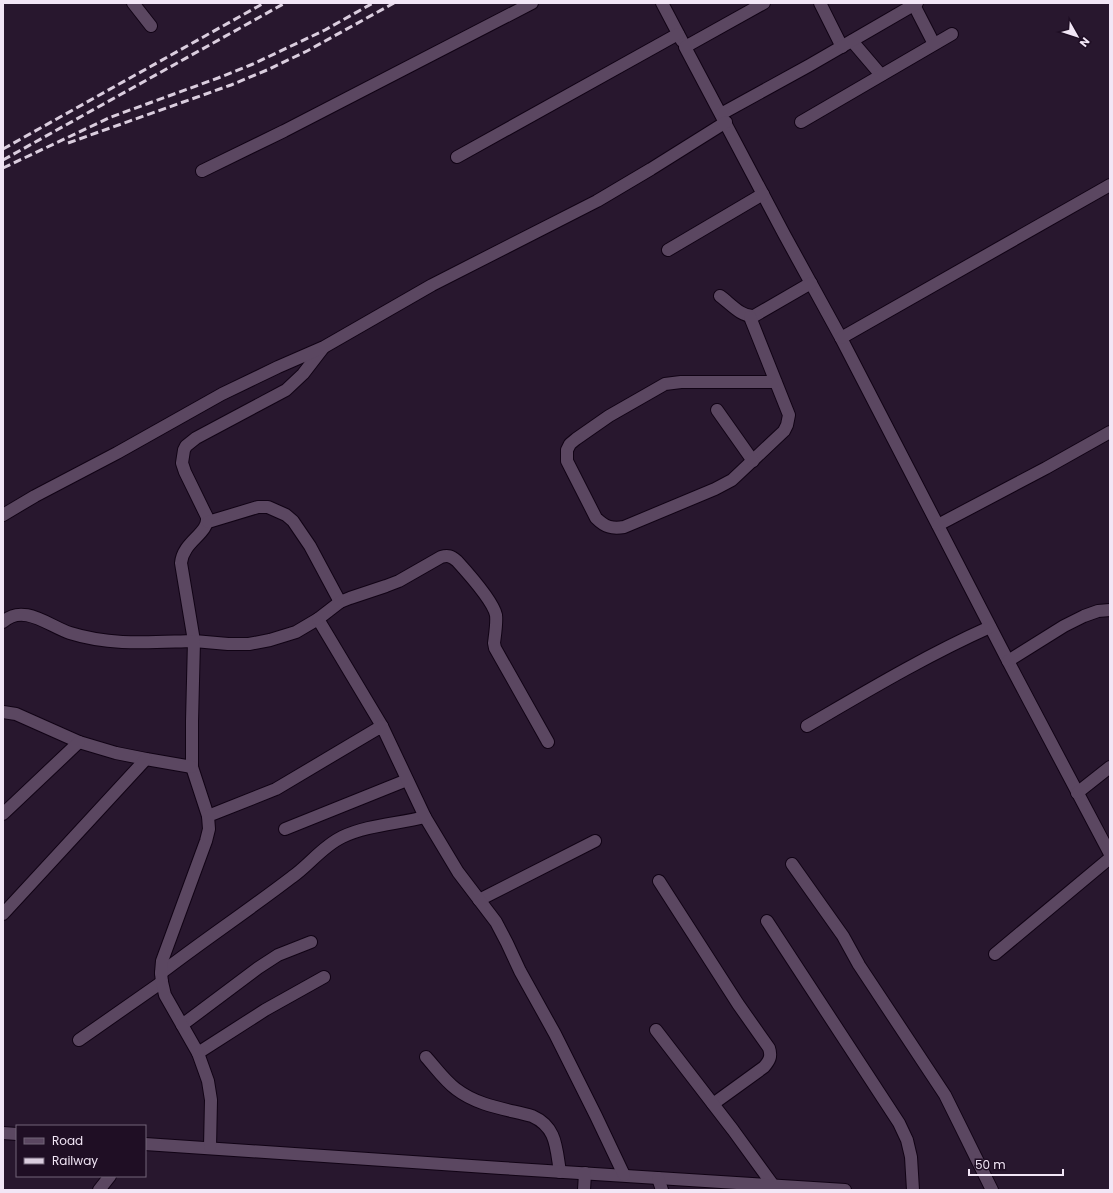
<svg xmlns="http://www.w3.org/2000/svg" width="1113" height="1193" font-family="Poppins,sans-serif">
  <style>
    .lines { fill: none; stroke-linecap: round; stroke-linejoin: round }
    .minor-casing { stroke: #110315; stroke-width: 14 }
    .minor { stroke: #5b4761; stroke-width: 12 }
    .rail { stroke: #dacdde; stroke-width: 3; stroke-dasharray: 8 4; stroke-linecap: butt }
  </style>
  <rect width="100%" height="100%" fill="#28172e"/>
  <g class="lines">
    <g class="minor-casing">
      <g id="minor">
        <path d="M 133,3 L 151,26"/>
        <path d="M 662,3 L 682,41"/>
        <path d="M 764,3 L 685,47 L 784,234 L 841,338 L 1008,661 L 1110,854"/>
        <path d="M 820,3 L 842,47"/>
        <path d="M 914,5 L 934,44"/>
        <path d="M 852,41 L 881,75"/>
        <path d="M 721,114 L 810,65 L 917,3"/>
        <path d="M 801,122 L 952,34"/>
        <path d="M 457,157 L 678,34"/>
        <path d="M 202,171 L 284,131 L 532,3"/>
        <path d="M 668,250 L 763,194"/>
        <path d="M 720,296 C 730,303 741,317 754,316 L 811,283"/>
        <path d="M 750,317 L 789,415 L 787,425 L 784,431 L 732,480 L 715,489 L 624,527 C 612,529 605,527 596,518 L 567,461 L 567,450 L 570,444 L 576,439 L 609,416 L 665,384 L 681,382 L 776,382"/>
        <path d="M 841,338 L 1110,185"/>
        <path d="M 323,348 L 303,374 L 286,390 L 196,438 L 186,446 L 184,450 L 182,463 L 185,472 L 207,517 C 209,534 183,541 181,563 L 194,641 L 228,644 L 249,644 L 270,640 L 296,632 L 318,619 L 382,726"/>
        <path d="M 717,410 L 753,461"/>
        <path d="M 3,515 L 35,496 L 117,453 L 222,394 L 278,367 L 324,347 L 432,285 L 597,201 L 651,169 L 726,122"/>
        <path d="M 208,522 L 258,507 L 268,507 L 286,515 L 293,521 L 310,546 L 340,602"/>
        <path d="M 938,525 L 1046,468 L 1110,432"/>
        <path d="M 318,619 L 340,602 L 350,598 L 386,586 L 399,581 L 441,557 C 448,555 451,556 457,561 C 467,572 493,601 496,615 C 497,623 495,635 494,643 L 495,648 L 548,742"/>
        <path d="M 3,622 C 23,603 49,626 70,633 C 111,646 152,642 194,641 L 192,721 L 192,767 L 208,816"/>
        <path d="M 1008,661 L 1064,626 L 1084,616 L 1098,611 L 1110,610"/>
        <path d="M 3,712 L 16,714 L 79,742 L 116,753 L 146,759 L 192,767"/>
        <path d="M 807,726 C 867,691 927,655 990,627"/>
        <path d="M 1077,793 L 1110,767"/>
        <path d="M 3,814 L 79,742"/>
        <path d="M 285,829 L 407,780"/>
        <path d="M 792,864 L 843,936 L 859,965 L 945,1095 L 992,1190"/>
        <path d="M 659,881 L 738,1004 L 769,1048 C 772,1057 769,1061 764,1067 L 713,1104"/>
        <path d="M 479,900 L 595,841"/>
        <path d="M 3,914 L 146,759"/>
        <path d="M 767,921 L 899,1123 L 907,1140 L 911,1157 L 913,1190"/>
        <path d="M 995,954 L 1110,858"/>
        <path d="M 161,973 C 204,940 249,910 292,877 C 309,865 323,846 342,837 C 367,825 397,824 425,817"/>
        <path d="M 182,1025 L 258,968 L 278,955 L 311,942"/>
        <path d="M 656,1030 L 733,1130 L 773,1185"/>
        <path d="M 79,1040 L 162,982"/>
        <path d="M 198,1053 L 265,1010 L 324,977"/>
        <path d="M 426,1057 C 435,1067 445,1081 456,1089 C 478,1106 506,1109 532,1116 C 557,1127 556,1148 560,1172"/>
        <path d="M 3,1133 L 17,1134"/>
        <path d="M 145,1144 L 501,1168 L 845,1190"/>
        <path d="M 210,1147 L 211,1100 L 208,1081 L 198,1053 L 165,995 L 162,982 L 161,973 L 162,961 L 206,841 L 209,829 L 208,816 L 276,789 L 382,726 L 425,817 L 458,872 L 496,922 L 507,943 L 520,971 L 555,1034 L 596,1116 L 624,1175"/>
        <path d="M 658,1178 L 662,1190"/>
        <path d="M 99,1190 L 110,1176"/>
        <path d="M 584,1190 L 585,1173"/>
      </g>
    </g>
    <use href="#minor" class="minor"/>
    <g class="rail">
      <path d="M 68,143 L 231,85 L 267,70 L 307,51 L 394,3"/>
      <path d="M 3,149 L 264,3"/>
      <path d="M 3,160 L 285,3"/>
      <path d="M 3,168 L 111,117 L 218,78 L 253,64 L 325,30 L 373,3"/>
    </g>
  </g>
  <rect width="1113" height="1193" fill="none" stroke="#f2e6f6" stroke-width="8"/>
  <rect x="16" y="1125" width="130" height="52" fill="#1f0e24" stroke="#736478"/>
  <rect x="24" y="1138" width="20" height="6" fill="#5b4761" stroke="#736478"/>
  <text x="52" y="1145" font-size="12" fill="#f2e6f6">Road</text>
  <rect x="24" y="1158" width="20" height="6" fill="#dacdde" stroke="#736478"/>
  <text x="52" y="1165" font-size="12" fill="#f2e6f6">Railway</text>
  <g transform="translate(1077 36) rotate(129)" stroke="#1f0e24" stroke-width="3" paint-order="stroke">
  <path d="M0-3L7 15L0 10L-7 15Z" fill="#f2e6f6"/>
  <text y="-6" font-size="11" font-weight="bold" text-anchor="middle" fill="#f2e6f6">N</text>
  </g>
  <path d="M969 1169v6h94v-6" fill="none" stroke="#f2e6f6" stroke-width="2"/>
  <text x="975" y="1169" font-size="12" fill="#f2e6f6" stroke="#1f0e24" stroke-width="3" paint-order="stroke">50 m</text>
</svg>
